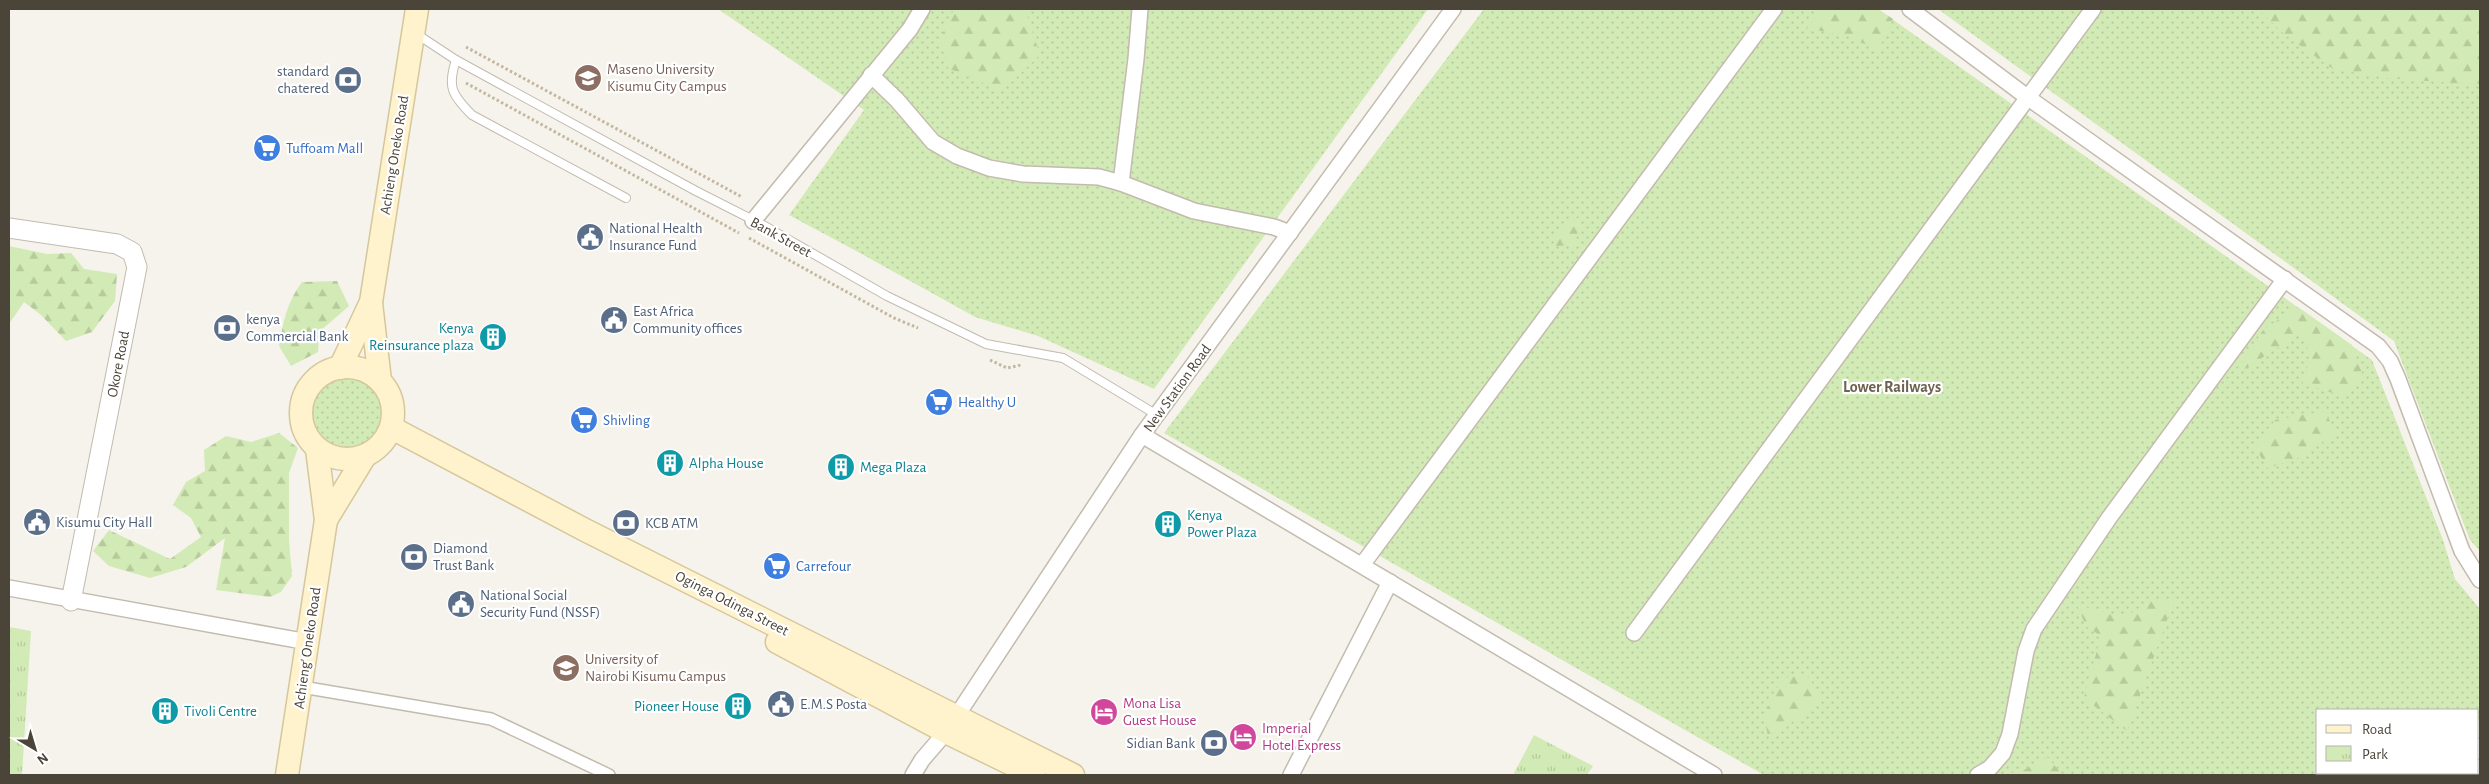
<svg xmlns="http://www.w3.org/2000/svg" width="2489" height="784" font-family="'Alegreya Sans',sans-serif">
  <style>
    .grass { fill: url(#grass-dots) }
    .forest { fill: url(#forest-firs) }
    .park { fill: url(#park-tufts) }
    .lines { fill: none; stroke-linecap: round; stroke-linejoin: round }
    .service-casing { stroke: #c2bbae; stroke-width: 10 }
    .pedestrian-casing { stroke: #c2bbae; stroke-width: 14 }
    .minor-casing { stroke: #c2bbae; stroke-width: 18 }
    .tertiary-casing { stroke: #c2bbae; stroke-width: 21 }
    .secondary-casing { stroke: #d6c79b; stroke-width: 25 }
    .path { stroke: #c4b79f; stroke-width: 3; stroke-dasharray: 2.5 2.5; stroke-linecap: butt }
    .service { stroke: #fff; stroke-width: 8 }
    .pedestrian { stroke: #fff; stroke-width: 11 }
    .minor { stroke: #fff; stroke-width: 15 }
    .tertiary { stroke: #fff; stroke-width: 19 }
    .secondary { stroke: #fff3cd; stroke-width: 22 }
    .labels { text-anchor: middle; stroke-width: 4.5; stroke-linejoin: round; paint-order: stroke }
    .education-label { font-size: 15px; fill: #785e54; stroke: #fff; text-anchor: start }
    .service-label { font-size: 15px; fill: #4e5e75; stroke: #fff; text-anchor: start }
    .shop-label { font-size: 15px; fill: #366cbe; stroke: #fff; text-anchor: start }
    .street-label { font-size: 15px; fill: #4b4439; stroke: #fff }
    .culture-label { font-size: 15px; fill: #0d838f; stroke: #fff; text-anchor: start }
    .hotel-label { font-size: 15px; fill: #b23c85; stroke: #fff; text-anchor: start }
    .neighbourhood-label { font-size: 16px; font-weight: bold; fill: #6e6250; stroke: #fff }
  </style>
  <defs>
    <pattern id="grass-dots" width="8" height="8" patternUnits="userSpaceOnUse" patternTransform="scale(1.25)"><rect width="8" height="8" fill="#d2eab5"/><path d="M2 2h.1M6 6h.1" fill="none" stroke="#b6ca9c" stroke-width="1.8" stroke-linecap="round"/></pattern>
    <pattern id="forest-firs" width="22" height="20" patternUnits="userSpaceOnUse" patternTransform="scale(1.25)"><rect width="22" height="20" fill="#d2eab5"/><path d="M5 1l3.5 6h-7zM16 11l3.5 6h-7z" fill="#b6ca9c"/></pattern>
    <pattern id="park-tufts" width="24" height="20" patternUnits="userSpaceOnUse" patternTransform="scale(1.25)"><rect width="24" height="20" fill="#d2eab5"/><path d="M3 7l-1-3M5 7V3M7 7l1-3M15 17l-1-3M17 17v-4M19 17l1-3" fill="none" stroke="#b6ca9c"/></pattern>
  </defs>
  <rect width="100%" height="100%" fill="#f6f3ec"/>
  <g class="grass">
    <path d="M 718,9 L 1428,9 L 1154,389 L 1038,336 L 975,317 L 860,253 L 789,215 L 864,110 Z"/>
    <path d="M 1484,9 L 1878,9 L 2372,360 L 2443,540 L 2455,579 L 2480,609 L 2480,717 L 2478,721 L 2478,710 L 2318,710 L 2318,773 L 2451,773 L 2450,775 L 1764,775 L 1164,433 Z"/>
    <path d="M 1938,9 L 2480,9 L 2480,551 L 2470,540 L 2394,341 Z"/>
    <path d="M 348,371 C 355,373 365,374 370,378 C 419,414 360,490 313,434 C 298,416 308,387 330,377 C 336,374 342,373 348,371 Z"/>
  </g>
  <g class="forest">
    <path d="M 954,9 L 1025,9 L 1040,55 L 1002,91 L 948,68 L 940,40 Z"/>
    <path d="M 1822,9 L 1878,9 L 1893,19 L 1878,50 L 1850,37 L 1807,28 Z"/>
    <path d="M 2258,9 L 2480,9 L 2480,85 L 2388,78 L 2333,69 L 2284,34 Z"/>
    <path d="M 1581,217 L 1575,245 L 1553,246 L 1561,224 Z"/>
    <path d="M 9,246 L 47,254 L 71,253 L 84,269 L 117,274 L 115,301 L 92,332 L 66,341 L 41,315 L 24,302 L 9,324 Z"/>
    <path d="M 337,281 L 349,306 L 319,332 L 318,352 L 291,366 L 279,346 C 283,322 287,302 302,282 Z"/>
    <path d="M 2298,307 L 2352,345 L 2363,376 L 2345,397 L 2302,383 L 2311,356 L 2301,333 L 2232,377 L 2264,329 Z"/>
    <path d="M 2325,411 L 2336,434 L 2294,460 L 2267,468 L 2256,448 L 2275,420 Z"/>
    <path d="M 279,433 L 298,448 L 289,473 L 289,540 L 292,576 L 281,592 L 270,597 L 216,590 L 225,538 L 186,567 L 150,578 L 109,566 L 93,551 L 109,530 L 170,559 L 201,537 L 191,518 L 173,505 L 186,482 L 205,471 L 204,450 L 226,436 L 251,442 Z"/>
    <path d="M 2153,600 L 2174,601 L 2127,731 L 2084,698 L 2101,636 L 2086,626 L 2077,605 L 2125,617 Z"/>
    <path d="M 1805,673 L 1822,697 L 1808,713 L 1768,736 L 1764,716 L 1781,679 Z"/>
    <path d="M 2047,757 L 2063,775 L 2002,775 L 2024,770 Z"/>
  </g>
  <g class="park">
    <path d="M 9,627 L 31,631 L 22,775 L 9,775 Z"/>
    <path d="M 1534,735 L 1593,766 L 1587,775 L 1513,775 Z"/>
  </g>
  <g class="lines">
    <g class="service-casing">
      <g id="service">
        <path d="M 415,33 L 456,60 L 696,191 L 763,225 L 887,296 L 986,344 L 1063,358 L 1157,415"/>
        <path d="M 456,60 C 447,87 452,95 472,115 L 626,198"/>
      </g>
    </g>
    <g class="pedestrian-casing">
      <path id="pedestrian" d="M 302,687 L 491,719 L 609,775"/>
    </g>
    <g class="minor-casing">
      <g id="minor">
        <path d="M 1910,9 L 2027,97 L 2378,346 L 2390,361 L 2398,379 L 2462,551 L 2480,580"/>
        <path d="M 871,75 L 897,100 L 933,142 L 957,156 L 989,168 L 1023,174 L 1099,177 L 1121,183 L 1194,211 L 1274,227 L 1290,233"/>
        <path d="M 1121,183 L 1136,59 L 1140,9"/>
        <path d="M 753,221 L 910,29 L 922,9"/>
        <path d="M 1142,435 L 1714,775"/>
        <path d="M 1362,565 L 1774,9"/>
        <path d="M 9,588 L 308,642"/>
        <path d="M 1634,633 L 2093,9"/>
        <path d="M 2478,751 L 2480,746"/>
        <path d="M 913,775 L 922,760 L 946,732 L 1142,435 L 1453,9"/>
        <path d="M 1291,775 L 1390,582"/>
        <path d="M 1978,775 L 1990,768 L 2003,753 L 2010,734 L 2026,651 L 2034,629 L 2109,518 L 2285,279"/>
        <path d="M 2465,775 L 2466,773"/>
      </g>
    </g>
    <g class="tertiary-casing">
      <path id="tertiary" d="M 9,228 L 117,244 L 132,252 L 137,267 L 71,601"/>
    </g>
    <g class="secondary-casing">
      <g id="secondary">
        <path d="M 371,303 L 380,381"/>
        <circle cx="347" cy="413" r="46"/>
        <path d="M 340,368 L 371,302 L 417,9"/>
        <path d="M 392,428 L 585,530 L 1073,775"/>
        <path d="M 326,520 L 365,456"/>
        <path d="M 777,642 L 946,732 L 1034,775"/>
        <path d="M 287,775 L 326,520 L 317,449"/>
      </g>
    </g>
    <g class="path">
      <path d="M 466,47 L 742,197"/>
      <path d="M 466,83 L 739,233"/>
      <path d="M 749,238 L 894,318 L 918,328"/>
      <path d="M 990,360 L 1007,368 L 1021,365"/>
    </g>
    <use href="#service" class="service"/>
    <use href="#pedestrian" class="pedestrian"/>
    <use href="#minor" class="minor"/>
    <use href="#tertiary" class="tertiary"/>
    <use href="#secondary" class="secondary"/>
  </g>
  <defs>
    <g id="university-disc" transform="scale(1.4375)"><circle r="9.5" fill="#8d6e63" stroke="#fff"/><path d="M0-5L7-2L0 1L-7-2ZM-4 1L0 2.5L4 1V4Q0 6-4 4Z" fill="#fff"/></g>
    <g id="bank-disc" transform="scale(1.4375)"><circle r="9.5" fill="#5c6f8a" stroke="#fff"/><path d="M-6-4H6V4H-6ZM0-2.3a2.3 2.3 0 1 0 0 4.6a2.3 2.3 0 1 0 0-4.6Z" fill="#fff"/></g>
    <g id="supermarket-disc" transform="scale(1.4375)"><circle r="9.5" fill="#3f7fe0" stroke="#fff"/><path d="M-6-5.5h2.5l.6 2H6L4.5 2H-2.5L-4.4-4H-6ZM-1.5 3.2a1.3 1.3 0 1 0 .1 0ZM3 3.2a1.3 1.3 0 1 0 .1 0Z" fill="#fff"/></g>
    <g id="civic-disc" transform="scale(1.4375)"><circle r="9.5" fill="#5c6f8a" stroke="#fff"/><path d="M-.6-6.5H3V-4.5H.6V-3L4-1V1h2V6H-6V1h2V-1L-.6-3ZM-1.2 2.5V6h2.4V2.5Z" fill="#fff"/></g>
    <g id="building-disc" transform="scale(1.4375)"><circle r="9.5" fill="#0f9aa8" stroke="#fff"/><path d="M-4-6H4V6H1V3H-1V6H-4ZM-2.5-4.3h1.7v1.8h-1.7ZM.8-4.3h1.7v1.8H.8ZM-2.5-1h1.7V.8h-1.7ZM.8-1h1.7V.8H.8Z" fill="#fff"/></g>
    <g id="hotel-disc" transform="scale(1.4375)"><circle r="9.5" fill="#d1479c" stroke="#fff"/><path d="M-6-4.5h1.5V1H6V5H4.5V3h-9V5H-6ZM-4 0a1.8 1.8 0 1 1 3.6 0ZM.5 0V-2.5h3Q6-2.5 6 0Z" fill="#fff"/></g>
  </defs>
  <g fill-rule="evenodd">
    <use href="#university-disc" x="588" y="78"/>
    <use href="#bank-disc" x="348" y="80"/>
    <use href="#supermarket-disc" x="267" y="148"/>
    <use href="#civic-disc" x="590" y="237"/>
    <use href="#civic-disc" x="614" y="320"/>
    <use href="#bank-disc" x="227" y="328"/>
    <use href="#building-disc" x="493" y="337"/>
    <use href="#supermarket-disc" x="939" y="402"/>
    <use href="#supermarket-disc" x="584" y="420"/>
    <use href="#building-disc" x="670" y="463"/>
    <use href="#building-disc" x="841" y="467"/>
    <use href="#civic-disc" x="37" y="522"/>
    <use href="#bank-disc" x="626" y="523"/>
    <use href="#building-disc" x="1168" y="524"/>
    <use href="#bank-disc" x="414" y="557"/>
    <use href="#supermarket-disc" x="777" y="566"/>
    <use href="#civic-disc" x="461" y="604"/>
    <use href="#university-disc" x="566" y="668"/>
    <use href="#civic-disc" x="781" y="704"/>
    <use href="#building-disc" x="738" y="706"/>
    <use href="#building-disc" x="165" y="711"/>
    <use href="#hotel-disc" x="1104" y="712"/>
    <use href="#hotel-disc" x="1243" y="737"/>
    <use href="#bank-disc" x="1214" y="743"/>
  </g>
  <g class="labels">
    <g class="education-label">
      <text x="607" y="74">Maseno University<tspan x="607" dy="17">Kisumu City Campus</tspan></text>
      <text x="585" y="664">University of<tspan x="585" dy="17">Nairobi Kisumu Campus</tspan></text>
    </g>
    <g class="service-label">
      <text x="329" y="76" text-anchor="end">standard<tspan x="329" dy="17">chatered</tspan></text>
      <text x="609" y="233">National Health<tspan x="609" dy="17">Insurance Fund</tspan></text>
      <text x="633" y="316">East Africa<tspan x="633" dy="17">Community offices</tspan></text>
      <text x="246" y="324">kenya<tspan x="246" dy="17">Commercial Bank</tspan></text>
      <text x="56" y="527">Kisumu City Hall</text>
      <text x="645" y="528">KCB ATM</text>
      <text x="433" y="553">Diamond<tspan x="433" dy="17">Trust Bank</tspan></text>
      <text x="480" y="600">National Social<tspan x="480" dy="17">Security Fund (NSSF)</tspan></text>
      <text x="800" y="709">E.M.S Posta</text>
      <text x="1195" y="748" text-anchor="end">Sidian Bank</text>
    </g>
    <g class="shop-label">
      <text x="286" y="153">Tuffoam Mall</text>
      <text x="958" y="407">Healthy U</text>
      <text x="603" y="425">Shivling</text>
      <text x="796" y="571">Carrefour</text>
    </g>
    <g class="street-label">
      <text transform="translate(394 155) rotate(-81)" y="5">Achieng Oneko Road</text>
      <text transform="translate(781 237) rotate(29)" y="5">Bank Street</text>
      <text transform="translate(118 364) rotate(-79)" y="5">Okore Road</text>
      <text transform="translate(1177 388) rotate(-54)" y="5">New Station Road</text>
      <text transform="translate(732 603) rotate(27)" y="5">Oginga Odinga Street</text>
      <text transform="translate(307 648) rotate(-82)" y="5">Achieng' Oneko Road</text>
    </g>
    <g class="culture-label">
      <text x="474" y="333" text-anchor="end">Kenya<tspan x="474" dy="17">Reinsurance plaza</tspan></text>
      <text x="689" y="468">Alpha House</text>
      <text x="860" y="472">Mega Plaza</text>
      <text x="1187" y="520">Kenya<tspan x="1187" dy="17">Power Plaza</tspan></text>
      <text x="719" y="711" text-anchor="end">Pioneer House</text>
      <text x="184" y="716">Tivoli Centre</text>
    </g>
    <g class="hotel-label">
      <text x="1123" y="708">Mona Lisa<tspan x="1123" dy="17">Guest House</tspan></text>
      <text x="1262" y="733">Imperial<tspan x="1262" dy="17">Hotel Express</tspan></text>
    </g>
    <g class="neighbourhood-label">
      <text x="1892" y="392">Lower Railways</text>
    </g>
  </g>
  <rect width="2489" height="784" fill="none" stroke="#4b4439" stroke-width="20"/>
  <rect x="2316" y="709" width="162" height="65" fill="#ffffff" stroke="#b7b4b0"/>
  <rect x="2326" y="725" width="25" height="8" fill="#fff3cd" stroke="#b7b4b0"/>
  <text x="2362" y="734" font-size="15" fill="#4b4439">Road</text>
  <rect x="2326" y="746" width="25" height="15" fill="url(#park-tufts)" stroke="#b7b4b0"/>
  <text x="2362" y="759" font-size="15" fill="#4b4439">Park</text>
  <g transform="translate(35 749) rotate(142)" stroke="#ffffff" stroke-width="4" paint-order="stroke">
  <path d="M0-4L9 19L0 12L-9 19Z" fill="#4b4439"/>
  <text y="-8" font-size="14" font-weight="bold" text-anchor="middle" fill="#4b4439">N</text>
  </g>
</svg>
